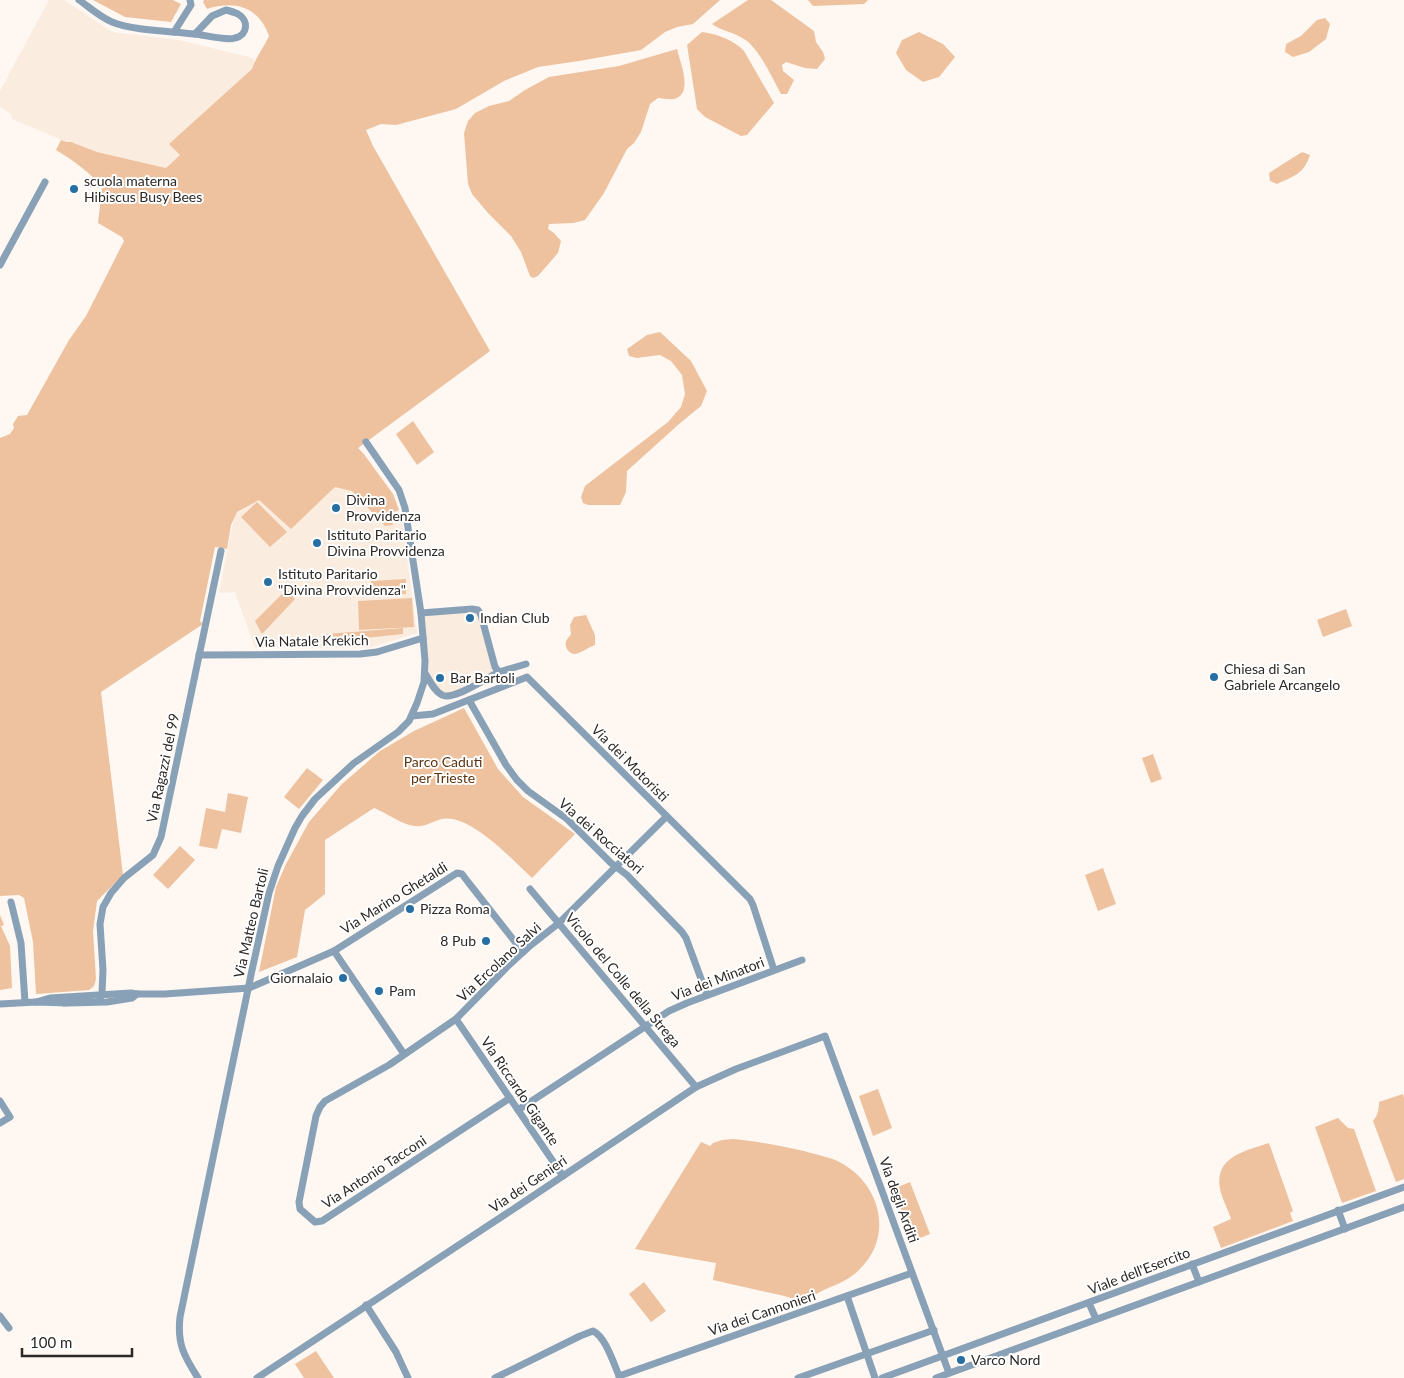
<svg xmlns="http://www.w3.org/2000/svg" width="1404" height="1378" font-family="Lato,sans-serif">
  <style>
    .built { fill: #fbece0 }
    .green { fill: #eec29e }
    .lines { fill: none; stroke-linecap: round; stroke-linejoin: round }
    .minor { stroke: #88a1b7; stroke-width: 7 }
    .poi-dot { fill: #276fa3; stroke: #fff; stroke-width: 2 }
    .labels { text-anchor: middle; stroke-width: 4; stroke-linejoin: round; paint-order: stroke }
    .poi-label { font-size: 14px; fill: #2b2825; stroke: #fff; text-anchor: start }
    .street-label { font-size: 14px; fill: #2b2825; stroke: #fff }
    .park-label { font-size: 14px; fill: #5c3510; stroke: #fff }
  </style>
  <rect width="100%" height="100%" fill="#fef7f2"/>
  <g class="built">
    <path d="M 49,0 L 64,0 L 112,32 L 179,40 L 245,56 L 255,59 L 253,68 L 170,144 L 180,155 L 166,168 L 97,152 L 71,142 L 67,142 L 12,119 L 11,114 L 0,107 L 0,91 Z"/>
    <path d="M 363,453 L 393,494 L 399,510 L 402,520 L 417,633 L 368,648 L 255,648 L 235,592 L 219,593 L 234,517 L 237,512 L 259,500 Z"/>
    <path d="M 476,611 L 478,614 L 495,672 L 455,692 L 447,695 L 439,690 L 427,673 L 423,615 Z"/>
  </g>
  <g class="green">
    <path d="M 93,0 L 173,0 L 181,4 L 171,22 L 125,17 Z"/>
    <path d="M 204,0 L 720,0 L 693,24 L 677,27 L 665,32 L 641,50 L 579,61 L 538,67 L 504,81 L 456,109 L 396,125 L 381,124 L 366,130 L 373,146 L 490,351 L 358,448 L 363,453 L 393,494 L 399,510 L 391,513 L 393,525 L 385,526 L 352,491 L 335,487 L 291,529 L 259,500 L 237,512 L 231,525 L 227,549 L 215,547 L 200,621 L 203,624 L 101,692 L 123,875 L 97,901 L 93,931 L 96,979 L 94,986 L 89,990 L 36,994 L 33,942 L 24,898 L 19,895 L 0,896 L 0,438 L 10,434 L 14,428 L 13,424 L 18,416 L 27,415 L 69,340 L 86,316 L 124,241 L 122,237 L 98,223 L 102,188 C 90,172 74,161 56,150 L 61,140 L 67,142 L 71,142 L 97,152 L 166,168 L 180,155 L 169,144 L 252,69 C 256,57 264,47 269,36 C 259,7 235,0 207,9 L 203,2 Z"/>
    <path d="M 748,0 L 771,0 L 814,31 L 816,42 L 823,52 L 825,59 L 817,69 L 805,68 L 786,62 L 782,65 L 783,71 L 794,80 L 787,94 L 781,94 C 772,78 759,48 744,39 C 734,32 721,31 712,24 Z"/>
    <path d="M 808,0 L 868,0 L 864,4 L 813,6 Z"/>
    <path d="M 1325,18 L 1330,24 L 1326,39 L 1309,52 L 1293,57 L 1285,52 L 1286,44 L 1301,36 L 1317,20 Z"/>
    <path d="M 702,32 C 717,34 734,40 744,51 L 774,103 L 747,135 L 741,136 L 705,117 L 697,109 L 687,45 Z"/>
    <path d="M 919,32 L 943,44 L 955,57 L 939,77 L 923,82 L 906,70 L 896,53 L 902,40 Z"/>
    <path d="M 677,49 C 680,62 694,94 674,99 C 669,100 662,98 658,98 L 650,104 L 641,132 L 634,143 L 627,149 L 604,193 L 585,220 L 573,223 L 549,224 L 548,229 L 554,233 L 561,241 L 558,253 L 538,276 L 533,278 L 530,276 L 521,252 L 511,236 L 488,213 L 472,194 L 468,184 L 464,133 L 468,121 L 475,113 L 489,106 L 509,101 L 525,90 L 549,77 L 619,66 Z"/>
    <path d="M 1302,152 L 1310,155 C 1304,174 1294,176 1277,184 L 1270,181 L 1269,173 Z"/>
    <path d="M 660,332 L 691,361 L 707,391 L 701,406 L 679,424 L 627,471 L 626,492 L 620,505 L 588,505 L 583,503 L 581,497 L 585,486 L 668,422 L 681,407 L 685,394 L 682,375 L 671,361 L 660,355 L 637,358 L 629,356 L 627,349 L 647,335 Z"/>
    <path d="M 413,421 L 434,452 L 417,465 L 396,434 Z"/>
    <path d="M 257,502 L 287,532 L 270,547 L 241,517 Z"/>
    <path d="M 406,579 L 406,594 L 371,596 L 371,581 Z"/>
    <path d="M 287,589 L 295,599 L 262,634 L 255,621 Z"/>
    <path d="M 412,598 L 414,627 L 359,630 L 358,601 Z"/>
    <path d="M 1346,609 L 1352,626 L 1323,637 L 1317,620 Z"/>
    <path d="M 586,615 L 595,635 L 595,645 C 589,647 581,653 575,654 C 569,654 564,647 566,641 C 567,639 570,636 571,634 L 570,625 L 574,617 Z"/>
    <path d="M 403,628 L 403,634 L 327,642 L 326,634 Z"/>
    <path d="M 464,708 L 498,769 L 523,797 L 575,834 L 532,878 C 512,859 480,825 453,819 C 438,816 432,825 420,826 C 406,828 387,813 374,808 L 325,840 L 325,894 L 305,910 L 297,957 L 259,972 L 276,887 L 286,864 L 309,822 L 341,785 L 380,751 L 414,731 Z"/>
    <path d="M 1153,754 L 1162,779 L 1151,783 L 1142,758 Z"/>
    <path d="M 307,768 L 323,780 L 299,809 L 284,797 Z"/>
    <path d="M 228,793 L 248,797 L 241,833 L 222,829 L 217,849 L 199,846 L 206,808 L 225,812 Z"/>
    <path d="M 180,846 L 195,860 L 168,889 L 153,875 Z"/>
    <path d="M 1103,868 L 1116,904 L 1098,911 L 1085,875 Z"/>
    <path d="M 0,915 L 4,925 L 1,926 L 10,946 L 12,988 L 0,990 Z"/>
    <path d="M 878,1089 L 892,1128 L 873,1136 L 859,1096 Z"/>
    <path d="M 1403,1094 L 1404,1098 L 1404,1179 L 1396,1182 L 1373,1121 C 1378,1115 1379,1109 1379,1102 Z"/>
    <path d="M 1338,1118 L 1348,1128 L 1354,1129 L 1376,1191 L 1342,1203 L 1315,1127 Z"/>
    <path d="M 733,1139 C 756,1141 780,1146 804,1151 C 817,1155 831,1157 843,1164 C 882,1187 893,1238 859,1270 C 850,1279 838,1284 826,1289 C 820,1292 808,1299 802,1300 C 795,1300 786,1296 780,1295 C 757,1290 735,1285 713,1280 L 716,1263 L 635,1249 L 701,1142 L 710,1146 L 713,1143 L 722,1140 Z"/>
    <path d="M 1269,1143 L 1293,1211 L 1290,1213 L 1293,1221 L 1221,1248 L 1213,1227 L 1231,1219 C 1228,1209 1222,1199 1220,1189 C 1214,1156 1246,1151 1269,1143 Z"/>
    <path d="M 910,1182 L 930,1234 L 913,1241 L 893,1189 Z"/>
    <path d="M 644,1282 L 666,1311 L 651,1322 L 629,1294 Z"/>
    <path d="M 316,1351 L 334,1378 L 304,1378 L 295,1364 Z"/>
  </g>
  <g class="lines">
    <g class="minor">
      <path d="M 79,0 C 89,7 100,17 112,22 C 134,31 171,31 195,34"/>
      <path d="M 226,10 C 230,11 234,12 238,14 C 249,20 248,35 235,38 C 226,41 205,35 195,34 L 212,16 Z"/>
      <path d="M 174,32 L 191,5 L 190,0"/>
      <path d="M 0,265 L 45,182"/>
      <path d="M 421,613 L 472,609 L 478,610 L 481,615 L 495,667 L 499,672 L 526,664"/>
      <path d="M 199,655 L 360,654 L 377,652 L 423,638"/>
      <path d="M 425,673 C 430,681 434,691 442,695 C 453,701 487,678 499,672"/>
      <path d="M 469,700 L 506,765 L 517,780 L 528,791 L 567,819 L 611,863 L 627,875 L 682,932 L 686,938 L 707,995"/>
      <path d="M 412,716 L 433,714 L 527,677 L 750,899 L 753,905 L 774,970"/>
      <path d="M 530,889 L 696,1087"/>
      <path d="M 11,902 L 21,943 L 25,1002"/>
      <path d="M 334,951 L 404,1054"/>
      <path d="M 100,998 L 102,993 L 103,970 L 100,924 L 103,907 L 111,893 L 124,878 L 153,855 L 161,837 L 221,551"/>
      <path d="M 36,1002 L 50,998 L 131,993 L 137,994 L 165,994 L 249,988 L 334,951 L 457,873 L 462,874 L 468,882 L 523,952"/>
      <path d="M 64,1003 L 82,1000"/>
      <path d="M 0,1004 L 36,1002 L 68,1003 L 107,1002 L 132,998 L 137,994"/>
      <path d="M 456,1019 L 563,1176"/>
      <path d="M 510,1098 L 322,1221 L 315,1222 L 300,1209 L 299,1202 L 316,1116 L 320,1107 L 325,1101 L 389,1065 L 456,1019 L 508,966 L 531,945 L 559,923 L 666,817"/>
      <path d="M 0,1101 L 10,1117 L 0,1123"/>
      <path d="M 518,1110 L 669,1011 L 687,1003 L 802,960"/>
      <path d="M 1338,1210 L 1345,1229"/>
      <path d="M 1192,1264 L 1199,1282"/>
      <path d="M 847,1296 L 875,1378"/>
      <path d="M 1089,1303 L 1096,1319"/>
      <path d="M 366,1305 L 396,1352 L 408,1378"/>
      <path d="M 0,1316 L 9,1328"/>
      <path d="M 619,1376 L 912,1273"/>
      <path d="M 198,1378 C 184,1356 177,1344 180,1317 L 252,970 L 269,893 L 278,866 L 295,828 L 302,816 L 315,799 L 354,763 L 398,732 L 409,721 L 417,703 L 424,682 L 425,661 L 421,613 L 405,508 L 399,490 L 366,442"/>
      <path d="M 257,1378 L 521,1204 L 696,1087 L 736,1069 L 825,1036 L 949,1373"/>
      <path d="M 495,1378 L 580,1336 L 593,1331 C 606,1337 614,1365 620,1378"/>
      <path d="M 798,1378 L 934,1330"/>
      <path d="M 882,1378 L 1404,1187"/>
      <path d="M 936,1378 L 1404,1207"/>
    </g>
  </g>
  <g class="poi-dot">
    <circle cx="74" cy="189" r="5"/>
    <circle cx="336" cy="508" r="5"/>
    <circle cx="317" cy="543" r="5"/>
    <circle cx="268" cy="582" r="5"/>
    <circle cx="470" cy="618" r="5"/>
    <circle cx="1214" cy="677" r="5"/>
    <circle cx="440" cy="678" r="5"/>
    <circle cx="410" cy="909" r="5"/>
    <circle cx="486" cy="941" r="5"/>
    <circle cx="343" cy="978" r="5"/>
    <circle cx="379" cy="991" r="5"/>
    <circle cx="961" cy="1360" r="5"/>
  </g>
  <g class="labels">
    <g class="poi-label">
      <text x="84" y="186">scuola materna<tspan x="84" dy="16">Hibiscus Busy Bees</tspan></text>
      <text x="346" y="505">Divina<tspan x="346" dy="16">Provvidenza</tspan></text>
      <text x="327" y="540">Istituto Paritario<tspan x="327" dy="16">Divina Provvidenza</tspan></text>
      <text x="278" y="579">Istituto Paritario<tspan x="278" dy="16">"Divina Provvidenza"</tspan></text>
      <text x="480" y="623">Indian Club</text>
      <text x="1224" y="674">Chiesa di San<tspan x="1224" dy="16">Gabriele Arcangelo</tspan></text>
      <text x="450" y="683">Bar Bartoli</text>
      <text x="420" y="914">Pizza Roma</text>
      <text x="476" y="946" text-anchor="end">8 Pub</text>
      <text x="333" y="983" text-anchor="end">Giornalaio</text>
      <text x="389" y="996">Pam</text>
      <text x="971" y="1365">Varco Nord</text>
    </g>
    <g class="street-label">
      <text transform="translate(312 641) rotate(-1)" y="5">Via Natale Krekich</text>
      <text transform="translate(630 763) rotate(45)" y="5">Via dei Motoristi</text>
      <text transform="translate(163 768) rotate(-78)" y="5">Via Ragazzi del 99</text>
      <text transform="translate(601 836) rotate(41)" y="5">Via dei Rocciatori</text>
      <text transform="translate(394 898) rotate(-32)" y="5">Via Marino Ghetaldi</text>
      <text transform="translate(251 923) rotate(-77)" y="5">Via Matteo Bartoli</text>
      <text transform="translate(499 962) rotate(-43)" y="5">Via Ercolano Salvi</text>
      <text transform="translate(718 979) rotate(-21)" y="5">Via dei Minatori</text>
      <text transform="translate(623 980) rotate(50)" y="5">Vicolo del Colle della Strega</text>
      <text transform="translate(520 1091) rotate(56)" y="5">Via Riccardo Gigante</text>
      <text transform="translate(374 1172) rotate(-33)" y="5">Via Antonio Tacconi</text>
      <text transform="translate(528 1184) rotate(-34)" y="5">Via dei Genieri</text>
      <text transform="translate(899 1200) rotate(70)" y="5">Via degli Arditi</text>
      <text transform="translate(1139 1271) rotate(-21)" y="5">Viale dell'Esercito</text>
      <text transform="translate(762 1313) rotate(-19)" y="5">Via dei Cannonieri</text>
    </g>
    <g class="park-label">
      <text x="443" y="767">Parco Caduti<tspan x="443" dy="16">per Trieste</tspan></text>
    </g>
  </g>
  <path d="M22 1348v8h110v-8" fill="none" stroke="#2b2825" stroke-width="2.5"/>
  <text x="30" y="1348" font-size="15" fill="#2b2825" stroke="#ffffff" stroke-width="4" paint-order="stroke">100 m</text>
</svg>
